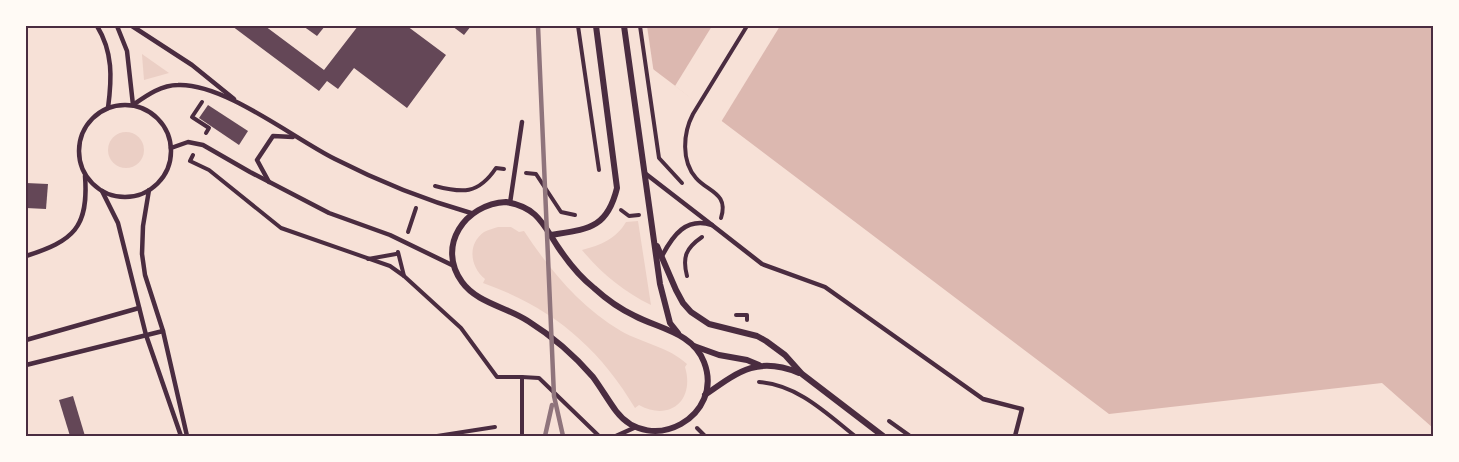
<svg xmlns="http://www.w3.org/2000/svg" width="1459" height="462" font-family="Raleway,sans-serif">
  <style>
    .green { fill: #ebcfc5 }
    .water { fill: #dcb8b0 }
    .pier { fill: #f7e1d7 }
    .building { fill: #644757 }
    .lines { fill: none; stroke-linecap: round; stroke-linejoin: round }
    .path { stroke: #4a2c40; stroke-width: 4 }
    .service { stroke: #4a2c40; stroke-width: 4.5 }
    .minor { stroke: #4a2c40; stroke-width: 6 }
    .rail { stroke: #8f747c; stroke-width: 4.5 }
    .neatline { fill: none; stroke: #4a2c40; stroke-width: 2 }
  </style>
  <rect width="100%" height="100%" fill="#f7e1d7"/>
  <g class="green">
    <path d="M 142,55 L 142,54 L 169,73 L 144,80 Z"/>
    <circle cx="126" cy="150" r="18"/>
    <path d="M 638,221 L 651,305 C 624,292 601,273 582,250 C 601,245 616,239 626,222 Z"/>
    <path d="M 498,227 L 511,227 L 519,232 L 524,231 C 550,270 579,306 621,331 C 642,343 669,347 687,364 L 685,367 C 695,400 670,422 639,405 L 635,408 C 598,346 551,307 483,283 L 485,279 C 470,267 467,244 484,232 C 488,230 494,228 498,227 Z"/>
  </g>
  <path class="water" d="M 596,26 L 1433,26 L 1433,428 L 1382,383 L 1109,414 Z"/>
  <g class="pier">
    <path d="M 593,26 L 647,26 L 654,74 L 594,28 Z"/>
    <path d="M 712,26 L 780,26 L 721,122 L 675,86 Z"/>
  </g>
  <g class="building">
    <path d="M 232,26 L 265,26 L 324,70 L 358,26 L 407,26 L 446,55 L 407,108 L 354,68 L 338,89 L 327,81 L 319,91 Z"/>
    <path d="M 303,26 L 325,26 L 317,36 Z"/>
    <path d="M 452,26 L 471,26 L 464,35 Z"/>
    <path d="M 208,105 L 248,131 L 239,145 L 199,118 Z"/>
    <path d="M 26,183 L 48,184 L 46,209 L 26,208 Z"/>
    <path d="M 73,396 L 85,436 L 70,436 L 59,400 Z"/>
  </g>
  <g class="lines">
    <g class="path">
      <path d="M 578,26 L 599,170"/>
      <path d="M 640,26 L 659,158 L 682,183"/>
      <path d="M 202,102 L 192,117 L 209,128 L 206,133"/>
      <path d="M 193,155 L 190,161 L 209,170 L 281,228 L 390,266 L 404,276"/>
      <path d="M 526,173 L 536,174 L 561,212 L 575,215"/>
      <path d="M 435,186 C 462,193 478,195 496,168 L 504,169"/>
      <path d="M 621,210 L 629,216 L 639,215"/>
      <path d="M 721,218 C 729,193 708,192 696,178 C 681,161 683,133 693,114 L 747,26"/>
      <path d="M 408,232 L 416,208"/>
      <path d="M 398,252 L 404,276 L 461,328 L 497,377 L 522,377 L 522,436"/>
      <path d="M 368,259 L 396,254"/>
      <path d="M 687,276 C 682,257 686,248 702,237"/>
      <path d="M 736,315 L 747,315 L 747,320"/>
      <path d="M 522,377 L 539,378 L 599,436"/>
      <path d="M 759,382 C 798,385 826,413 855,436"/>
      <path d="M 889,421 L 910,436"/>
      <path d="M 697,428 L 705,436"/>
      <path d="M 437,436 L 495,427"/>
    </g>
    <g class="service">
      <path d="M 97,26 C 113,52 112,78 108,108"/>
      <path d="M 117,26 L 127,51 L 133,105"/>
      <path d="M 132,26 L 192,65 L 234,99"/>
      <circle cx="125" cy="151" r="46"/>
      <path d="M 133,105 C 146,96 161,85 178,85 C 224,83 293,138 335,159 C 378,181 425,200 471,213"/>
      <path d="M 171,148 L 188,142 L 203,145 L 250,172 L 329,213 L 390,235 L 454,266"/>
      <path d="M 646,174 L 712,225 C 686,217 673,235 662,256"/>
      <path d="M 269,182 L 257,160 L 273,136 L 293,137"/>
      <path d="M 149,190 L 143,226 L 142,254 L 145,275 L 163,331 L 187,436"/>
      <path d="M 102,191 L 118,223 L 146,335 L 181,436"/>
      <path d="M 510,203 L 522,122"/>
      <path d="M 712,225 L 762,264 L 825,287 L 983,399 L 1022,409 L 1015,436"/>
      <path d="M 26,256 C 73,241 89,228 85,176"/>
      <path d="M 26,340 L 139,308"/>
      <path d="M 26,365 L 163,331"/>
      <path d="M 616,436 L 636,427"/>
    </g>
    <g class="minor">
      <path d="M 624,26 L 660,284 L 670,323 L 678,333"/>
      <path d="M 506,202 C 537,207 543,224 558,247 C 568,262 580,277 594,288 C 606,299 620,309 635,316 C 660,329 693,333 704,362 C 725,416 651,457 616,411 C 608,400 601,388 593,377 C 574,355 552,336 528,321 C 507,307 477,303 462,282 C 436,246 465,204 506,202 Z"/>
      <path d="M 551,235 C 588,229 607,229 617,188 L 596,26"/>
      <path d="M 657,246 L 676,290 L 683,303 L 691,312 L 709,324 L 757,336 L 766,341 L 785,355 L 802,374 L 883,436"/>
      <path d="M 694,346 L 719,355 L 747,360 L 759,365"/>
      <path d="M 705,395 C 739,371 758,356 799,373"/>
    </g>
    <g class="rail">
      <path d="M 538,26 L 554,396 L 563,436"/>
      <path d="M 545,436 L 552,405"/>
    </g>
  </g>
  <rect width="1459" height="462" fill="none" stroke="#fffaf5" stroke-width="54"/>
  <rect x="27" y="27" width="1405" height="408" class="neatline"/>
</svg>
